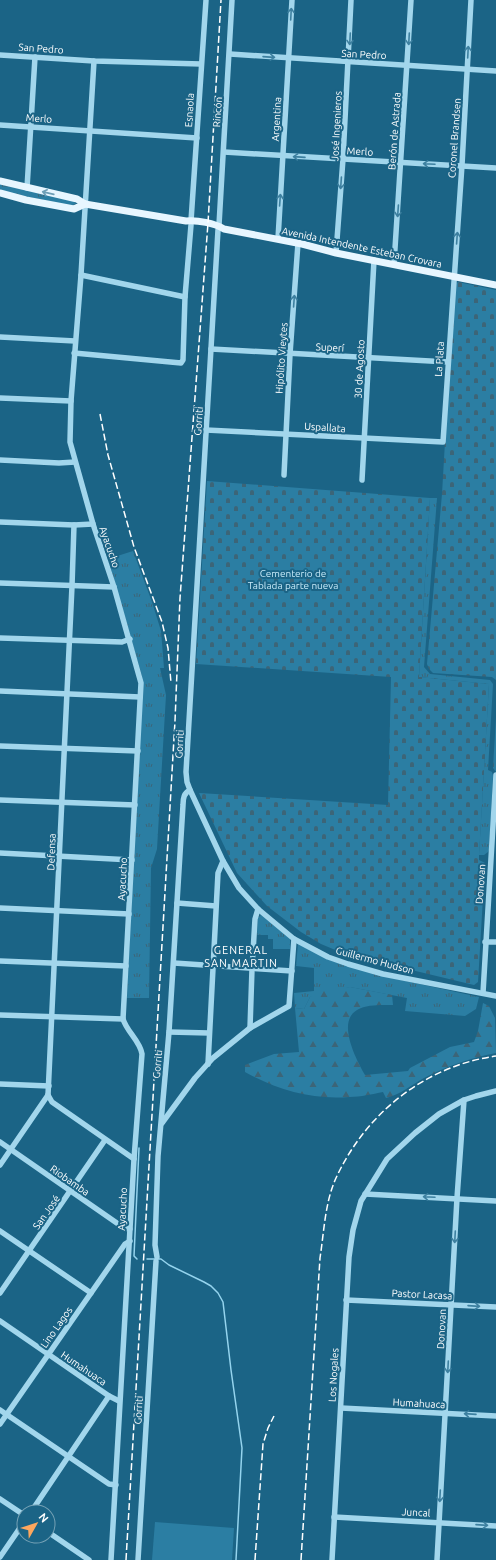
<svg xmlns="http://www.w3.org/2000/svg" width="496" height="1560" font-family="Ubuntu,sans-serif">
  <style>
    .grass { fill: url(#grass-tufts) }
    .forest { fill: url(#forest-firs) }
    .cemetery { fill: url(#cemetery-stones) }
    .pitch { fill: #2b7ea3 }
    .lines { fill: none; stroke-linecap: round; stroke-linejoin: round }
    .stream { stroke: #95d4ee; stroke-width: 1.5 }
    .minor { stroke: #a2d6ec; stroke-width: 5.5 }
    .major { stroke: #e7f6ff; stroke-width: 7 }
    .rail { stroke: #fff; stroke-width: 1.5; stroke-dasharray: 7 3; stroke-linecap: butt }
    .oneway { stroke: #3d80a0 }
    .oneway2 { stroke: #6d9eb6 }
    .labels { text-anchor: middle; stroke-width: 4; stroke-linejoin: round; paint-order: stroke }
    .street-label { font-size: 10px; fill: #fff; stroke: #1b6486 }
    .park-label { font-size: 10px; fill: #c7eaf9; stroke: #1b6486 }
    .neighbourhood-label { font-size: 11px; letter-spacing: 1px; fill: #fff; stroke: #1b6486 }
  </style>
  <defs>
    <pattern id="grass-tufts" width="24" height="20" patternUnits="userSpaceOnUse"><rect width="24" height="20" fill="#2b7ea3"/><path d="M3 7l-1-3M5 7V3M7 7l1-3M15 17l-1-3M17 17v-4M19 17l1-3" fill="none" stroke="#3c6578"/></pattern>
    <pattern id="forest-firs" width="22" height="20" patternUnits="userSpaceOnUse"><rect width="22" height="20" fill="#2b7ea3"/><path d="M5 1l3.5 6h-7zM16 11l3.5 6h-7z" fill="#3c6578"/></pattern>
    <pattern id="cemetery-stones" width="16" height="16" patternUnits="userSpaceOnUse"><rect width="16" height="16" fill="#2b7ea3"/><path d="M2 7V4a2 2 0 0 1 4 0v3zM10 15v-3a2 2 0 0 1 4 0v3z" fill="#3c6578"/></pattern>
  </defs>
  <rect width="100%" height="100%" fill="#1b6486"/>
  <g class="grass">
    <path d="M 0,184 L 73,201 L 76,204 L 72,206 L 0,191 Z"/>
    <path d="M 430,498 L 437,498 L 424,667 L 430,674 L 490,680 L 493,684 L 488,770 L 492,772 L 493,776 L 489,850 L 488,852 L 484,855 L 479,855 L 489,684 L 419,677 Z"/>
    <path d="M 133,551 L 152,602 L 161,631 L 164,668 L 160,668 L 166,695 L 157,849 L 151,868 L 149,998 L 127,998 L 142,683 L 142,676 L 108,559 Z"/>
    <path d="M 261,915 L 290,938 L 290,949 L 273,949 L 273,939 L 268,939 L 268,935 L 257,935 L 258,917 Z"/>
    <path d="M 298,944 L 332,961 L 378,975 L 479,997 L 476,1009 L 465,1016 L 405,1011 L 407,998 L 350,987 L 310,997 L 304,1009 L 295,1008 L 294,993 L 314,991 L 314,968 L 296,966 Z"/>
  </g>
  <path class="forest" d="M 350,987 L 392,995 L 393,1005 C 382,1005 367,1004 357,1010 C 336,1022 357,1061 365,1075 L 408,1071 L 410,1068 L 450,1047 L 474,1042 L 478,1031 L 483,1003 L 489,1006 L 495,1018 L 496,1053 C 470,1058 447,1066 424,1078 C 411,1085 400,1095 386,1098 L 383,1092 C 372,1094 361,1097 349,1097 C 312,1100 277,1090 245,1072 L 245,1065 L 274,1054 L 299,1052 L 295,1008 L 304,1009 L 310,997 L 320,991 Z"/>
  <g class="cemetery">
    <path d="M 458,282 L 496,290 L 496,680 L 492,677 L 433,673 L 429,669 L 427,664 L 442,494 L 454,285 Z"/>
    <path d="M 207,481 L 430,498 L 419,677 L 489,684 L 479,856 L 479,860 L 485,863 L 478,982 L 474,985 L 345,954 L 321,944 L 301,932 L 267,906 L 237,873 L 199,793 L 388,805 L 391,677 L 196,664 Z"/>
    <path d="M 496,718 L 496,772 L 493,768 Z"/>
  </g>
  <path class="pitch" d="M 155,1522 L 234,1528 L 232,1560 L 152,1560 Z"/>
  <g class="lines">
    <g class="stream">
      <path d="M 137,1259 L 134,1256 L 139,1148"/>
      <path d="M 147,1259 L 161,1259 L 169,1265 L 204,1282 L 211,1286 L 218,1293 L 223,1302 L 231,1370 L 242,1448 L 236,1560"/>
    </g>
    <g class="minor">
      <path d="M 230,54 L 496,71"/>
      <path d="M 0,55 L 94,61 L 201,64"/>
      <path d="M 94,61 L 81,275 L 71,401 L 70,442 L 93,524 L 114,587 L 141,683 L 123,1019 C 127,1032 140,1041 142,1054 L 134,1159 L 111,1560"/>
      <path d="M 0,125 L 197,138"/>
      <path d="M 224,152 L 496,168"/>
      <path d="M 27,188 L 35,57"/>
      <path d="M 191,221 L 206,0"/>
      <path d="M 219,225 L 232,0"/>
      <path d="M 278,239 L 292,0"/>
      <path d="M 336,253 L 343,159 L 351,0"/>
      <path d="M 394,264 L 411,0"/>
      <path d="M 81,275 L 185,297"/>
      <path d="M 0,337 L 75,341"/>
      <path d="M 211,349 L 448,362"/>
      <path d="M 74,353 L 181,363 L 183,360 L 185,297 L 191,225"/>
      <path d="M 0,398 L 71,401"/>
      <path d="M 206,430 L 443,442 L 462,165 L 471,0"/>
      <path d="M 0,460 L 59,463 L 75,462"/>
      <path d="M 284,475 L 290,354 L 298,243"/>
      <path d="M 362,480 L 374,260"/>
      <path d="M 0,522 L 74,525 L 93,524"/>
      <path d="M 0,583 L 114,587"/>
      <path d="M 0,638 L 122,642 L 130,639"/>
      <path d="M 0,691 L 140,697"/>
      <path d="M 0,746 L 138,751"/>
      <path d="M 190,790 L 223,861 L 239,888 L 258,909 L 294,939 L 328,957 L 348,964 L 383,974 L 496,996"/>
      <path d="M 0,800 L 135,805"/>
      <path d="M 0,853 L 132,860"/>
      <path d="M 177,903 L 216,906"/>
      <path d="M 0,908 L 129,914"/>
      <path d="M 485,942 L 496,942"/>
      <path d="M 0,961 L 126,966"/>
      <path d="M 174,963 L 292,971"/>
      <path d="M 483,993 L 496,775"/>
      <path d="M 0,1015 L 123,1019"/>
      <path d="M 250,1028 L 252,969 L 255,919 L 258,909"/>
      <path d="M 169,1032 L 209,1033"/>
      <path d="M 208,1064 L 218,873 L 223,861"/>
      <path d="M 0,1084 L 49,1086"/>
      <path d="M 48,1095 L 52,1102 L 134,1159"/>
      <path d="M 162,1123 L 195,1078 L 213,1058 L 250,1028 L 289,1006 L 294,939"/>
      <path d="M 0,1142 L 124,1228 L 130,1229"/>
      <path d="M 0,1165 L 48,1095 L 72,586 L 74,525"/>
      <path d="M 365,1194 L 496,1201"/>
      <path d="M 0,1231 L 91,1293"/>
      <path d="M 157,1257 L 155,1245 L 158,1156 L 169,1032 L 183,805 C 183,798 184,793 190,790 L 187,782 L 186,772 L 218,230"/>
      <path d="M 0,1293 L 105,1140"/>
      <path d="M 346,1300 L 496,1307"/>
      <path d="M 0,1321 L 109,1396 L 119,1401"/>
      <path d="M 341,1408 L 496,1416"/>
      <path d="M 0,1410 L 109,1484 L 116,1485"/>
      <path d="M 0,1424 L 125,1244 L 130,1241"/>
      <path d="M 0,1499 L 24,1515"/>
      <path d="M 31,1512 L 109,1396"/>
      <path d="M 334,1517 L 496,1526"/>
      <path d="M 48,1532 L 89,1560"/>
      <path d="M 0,1557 L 24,1522"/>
      <path d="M 138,1560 L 156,1261"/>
      <path d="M 332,1560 L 349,1257 L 353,1230 L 361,1201 L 387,1159 L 415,1133 L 439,1114 L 464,1100 L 476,1096 L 496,1091"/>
      <path d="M 437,1560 L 457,1198 L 464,1100"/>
    </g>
    <g class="major">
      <path d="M 0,181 L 77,199 L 85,204 L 186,221 C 198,220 214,223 224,229 L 302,244 L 336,253 L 496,285"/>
      <path d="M 0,193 L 26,200 L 74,209 L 85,204"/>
    </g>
    <g class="rail">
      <path d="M 100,414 L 108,455 L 134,547 L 162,622 L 168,648 L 171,683"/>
      <path d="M 126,1560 L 175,721 L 180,598 L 208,223 L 221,0"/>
      <path d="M 255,1560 L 263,1444 L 268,1428 L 274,1416"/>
      <path d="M 301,1560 L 320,1258 C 324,1232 325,1202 336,1178 C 366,1113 425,1066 496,1056"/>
    </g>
  </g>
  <defs><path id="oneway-shaft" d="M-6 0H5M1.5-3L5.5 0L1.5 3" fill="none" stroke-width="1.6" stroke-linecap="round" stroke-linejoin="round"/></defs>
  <g class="oneway">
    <use href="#oneway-shaft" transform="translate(291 14) rotate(-87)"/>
    <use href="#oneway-shaft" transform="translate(350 39) rotate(93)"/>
    <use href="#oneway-shaft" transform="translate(409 39) rotate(93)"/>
    <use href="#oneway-shaft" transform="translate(468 52) rotate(-87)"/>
    <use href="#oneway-shaft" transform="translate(269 57) rotate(4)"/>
    <use href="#oneway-shaft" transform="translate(299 157) rotate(-176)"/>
    <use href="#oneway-shaft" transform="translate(429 164) rotate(-177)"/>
    <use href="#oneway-shaft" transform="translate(341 183) rotate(94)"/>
    <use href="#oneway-shaft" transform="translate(280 200) rotate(-86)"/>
    <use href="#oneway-shaft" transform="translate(398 211) rotate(94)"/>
    <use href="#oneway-shaft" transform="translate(457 238) rotate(-86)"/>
    <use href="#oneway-shaft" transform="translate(294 301) rotate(-86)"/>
    <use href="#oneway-shaft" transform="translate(429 1197) rotate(-177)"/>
    <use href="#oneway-shaft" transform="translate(455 1237) rotate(93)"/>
    <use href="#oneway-shaft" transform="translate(474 1306) rotate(4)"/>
    <use href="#oneway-shaft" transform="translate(448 1367) rotate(93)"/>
    <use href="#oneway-shaft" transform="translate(470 1414) rotate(-176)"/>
    <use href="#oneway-shaft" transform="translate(440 1496) rotate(93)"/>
    <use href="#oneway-shaft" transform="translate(482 1525) rotate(4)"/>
  </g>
  <use class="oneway2" href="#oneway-shaft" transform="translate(48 193) rotate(-167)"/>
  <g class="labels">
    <g class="street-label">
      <text transform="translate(41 48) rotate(4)" y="4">San Pedro</text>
      <text transform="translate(364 54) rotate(3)" y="4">San Pedro</text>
      <text transform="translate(189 110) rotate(-87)" y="4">Esnaola</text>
      <text transform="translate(217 112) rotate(-86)" y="4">Rincón</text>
      <text transform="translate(39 118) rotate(4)" y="4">Merlo</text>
      <text transform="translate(276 119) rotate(-87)" y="4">Argentina</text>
      <text transform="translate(336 126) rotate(-87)" y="4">José Ingenieros</text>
      <text transform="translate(394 131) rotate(-86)" y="4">Berón de Astrada</text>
      <text transform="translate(454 138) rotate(-86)" y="4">Coronel Brandsen</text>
      <text transform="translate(360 151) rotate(3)" y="4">Merlo</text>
      <text transform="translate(362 247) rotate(12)" y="4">Avenida Intendente Esteban Crovara</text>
      <text transform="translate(330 347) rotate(3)" y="4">Superí</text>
      <text transform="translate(281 358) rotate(-86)" y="4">Hipólito Vieytes</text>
      <text transform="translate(439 359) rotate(-86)" y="4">La Plata</text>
      <text transform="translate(359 369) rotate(-87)" y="4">30 de Agosto</text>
      <text transform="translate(198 421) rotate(-86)" y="4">Gorriti</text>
      <text transform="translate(325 427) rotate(4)" y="4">Uspallata</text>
      <text transform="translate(110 547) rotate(71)" y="4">Ayacucho</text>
      <text transform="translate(179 744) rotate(-87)" y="4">Gorriti</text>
      <text transform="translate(51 852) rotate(-88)" y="4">Defensa</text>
      <text transform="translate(122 879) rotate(-87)" y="4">Ayacucho</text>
      <text transform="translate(480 884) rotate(-86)" y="4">Donovan</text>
      <text transform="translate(375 960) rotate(15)" y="4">Guillermo Hudson</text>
      <text transform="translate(157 1064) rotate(-85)" y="4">Gorriti</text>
      <text transform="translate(70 1180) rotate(35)" y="4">Riobamba</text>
      <text transform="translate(122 1209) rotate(-87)" y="4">Ayacucho</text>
      <text transform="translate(46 1212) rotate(-55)" y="4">San José</text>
      <text transform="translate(422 1294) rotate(3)" y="4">Pastor Lacasa</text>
      <text transform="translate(56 1327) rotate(-55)" y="4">Lino Lagos</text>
      <text transform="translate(441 1329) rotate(-87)" y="4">Donovan</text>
      <text transform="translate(84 1368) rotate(34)" y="4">Humahuaca</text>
      <text transform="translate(333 1375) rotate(-87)" y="4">Los Nogales</text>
      <text transform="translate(419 1403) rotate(3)" y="4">Humahuaca</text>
      <text transform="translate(138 1410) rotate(-87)" y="4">Gorriti</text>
      <text transform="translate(416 1512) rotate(3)" y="4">Juncal</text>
    </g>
    <g class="park-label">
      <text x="293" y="577">Cementerio de<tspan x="293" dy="12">Tablada parte nueva</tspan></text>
    </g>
    <g class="neighbourhood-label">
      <text x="241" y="954">GENERAL<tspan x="241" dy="13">SAN MARTIN</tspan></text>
    </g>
  </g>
  <g transform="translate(36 1524) rotate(51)"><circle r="19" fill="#1b6486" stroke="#76a2b6"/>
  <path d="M0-3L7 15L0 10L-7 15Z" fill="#fda75e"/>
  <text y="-6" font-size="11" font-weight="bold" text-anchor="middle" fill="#ffffff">N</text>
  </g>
</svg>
